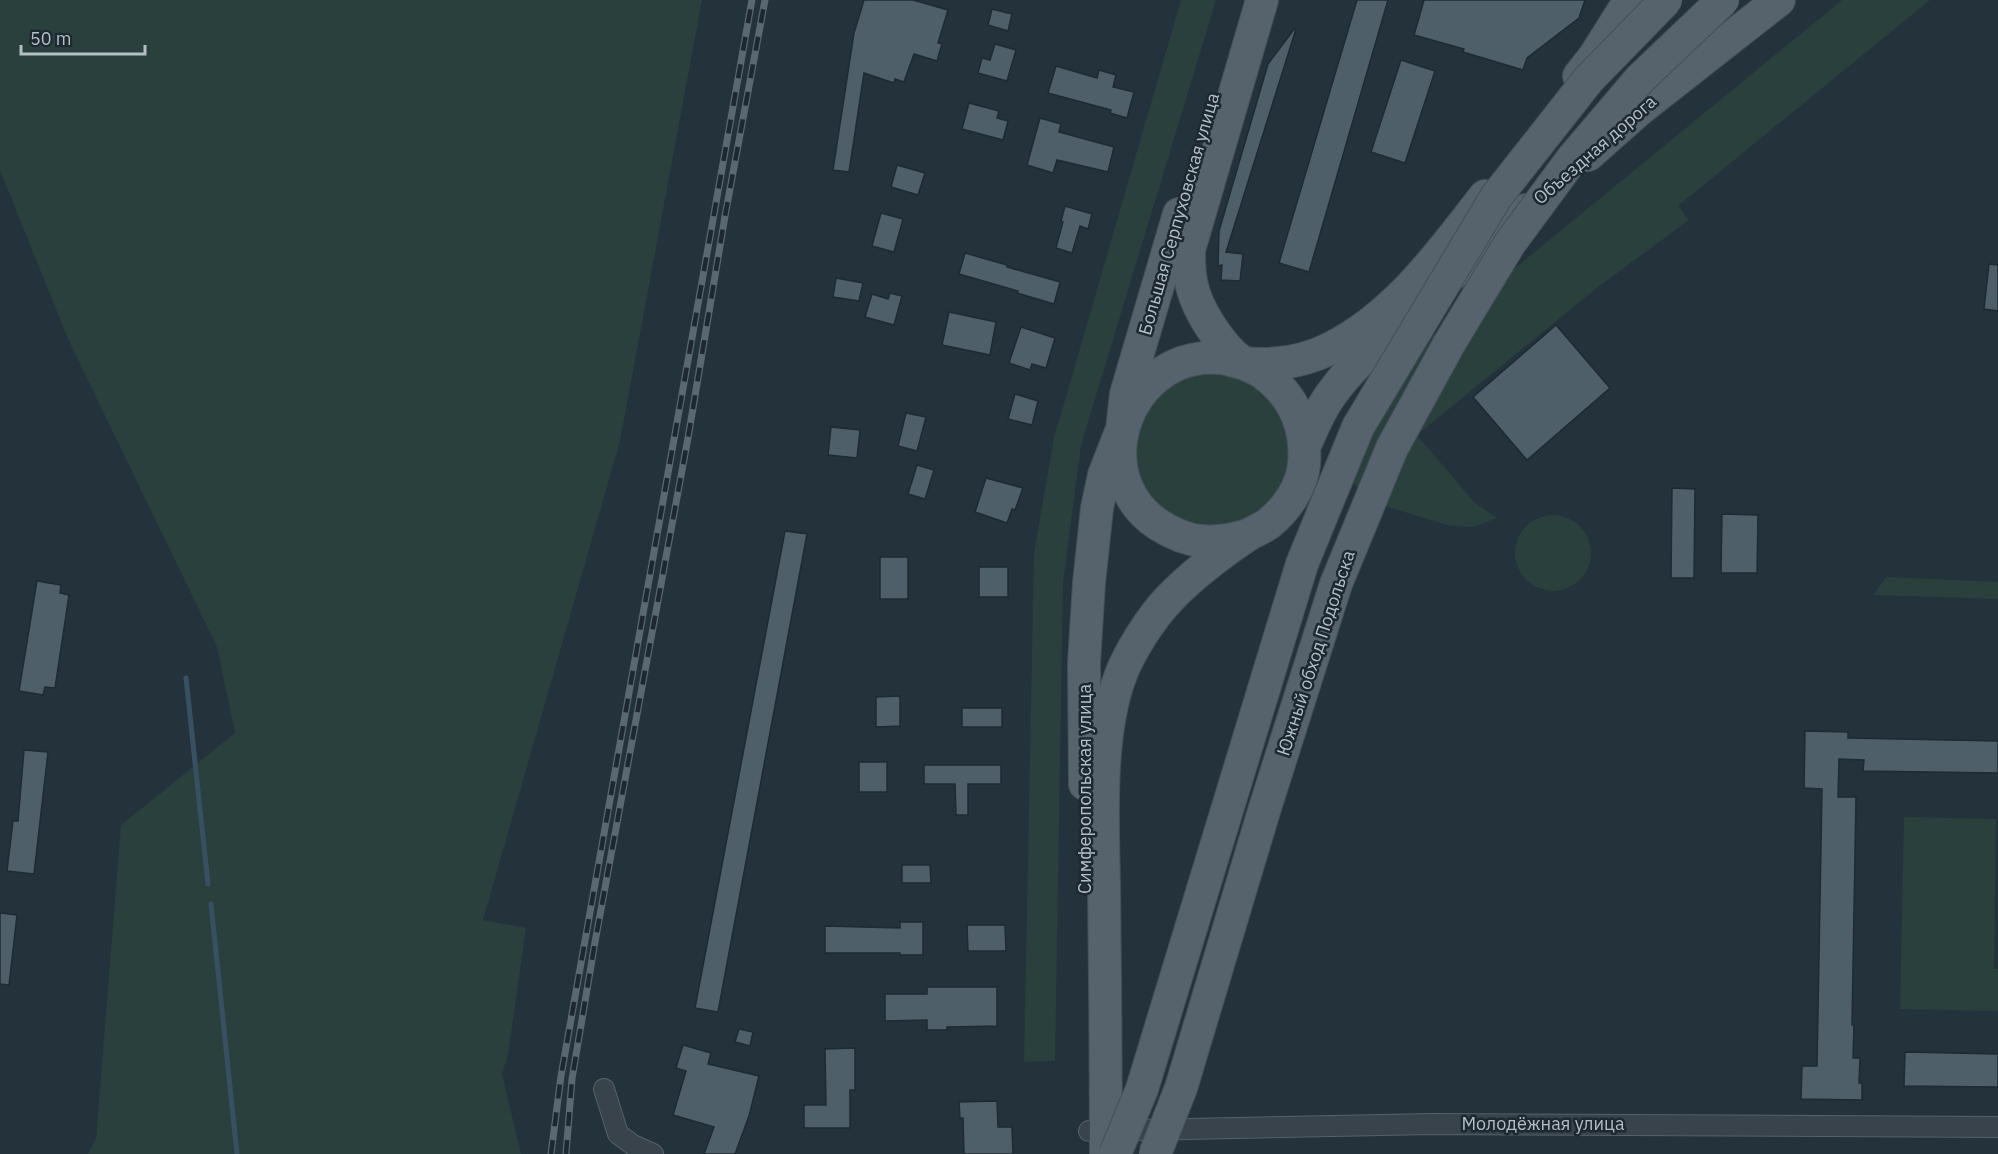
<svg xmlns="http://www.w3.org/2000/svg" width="1998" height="1154" font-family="'IBM Plex Sans',sans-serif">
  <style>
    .green { fill: #29403d }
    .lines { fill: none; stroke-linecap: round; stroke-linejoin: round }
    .stream { stroke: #385162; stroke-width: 5 }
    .building { fill: #4f5f69; stroke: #1f2a32; stroke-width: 1.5 }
    .street-casing { stroke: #566169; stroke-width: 22 }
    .primary-casing { stroke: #444f57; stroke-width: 34 }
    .street { stroke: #38434c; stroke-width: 20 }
    .primary { stroke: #56636c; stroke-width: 32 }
    .rail-casing { stroke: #5a6872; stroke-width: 7 }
    .rail { stroke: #1d2830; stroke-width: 4.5; stroke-dasharray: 14; stroke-linecap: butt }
    .primary-bridge-casing { stroke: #444f57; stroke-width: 34; stroke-linecap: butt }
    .primary-bridge { stroke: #56636c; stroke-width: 32 }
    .labels { text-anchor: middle; stroke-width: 5; stroke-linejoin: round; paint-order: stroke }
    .street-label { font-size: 18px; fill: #b3bec7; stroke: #1d2830 }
  </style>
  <rect width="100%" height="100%" fill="#24323b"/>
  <g class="green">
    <path d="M 0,0 L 702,0 L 620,441 L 483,920 L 526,928 L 508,1055 L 502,1074 L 521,1154 L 88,1154 L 96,1139 L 121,825 L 235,733 L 217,647 L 68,339 L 0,170 Z"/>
    <path d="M 1181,0 L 1216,0 L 1081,445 L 1063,583 L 1055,1061 L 1024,1062 L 1034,553 L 1054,438 Z"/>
    <path d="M 1842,0 L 1930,0 L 1678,206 L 1689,220 L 1598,287 L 1417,435 L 1474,502 L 1497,518 L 1474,527 L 1451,526 L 1378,504 L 1360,493 L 1350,474 L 1364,392 Z"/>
    <circle cx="1212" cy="450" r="79"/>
    <circle cx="1553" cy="553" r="38"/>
    <path d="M 1886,577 L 1998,582 L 1998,599 L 1874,595 Z"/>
    <path d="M 1904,817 L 1996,819 L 1994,969 L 1998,969 L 1998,1011 L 1900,1009 Z"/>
  </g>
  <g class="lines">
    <g class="stream">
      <path d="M 186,678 L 208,884"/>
      <path d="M 211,904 L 237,1154"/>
    </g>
  </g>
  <g class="building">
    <path d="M 864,0 L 913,0 L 948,10 L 938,43 L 942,44 L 937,61 L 914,54 L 904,82 L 895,79 L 894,83 L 864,73 L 849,172 L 833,170 L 854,33 Z"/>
    <path d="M 1357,0 L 1388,0 L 1309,272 L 1279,263 Z"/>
    <path d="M 1424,0 L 1585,0 L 1579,18 L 1527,58 L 1523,70 L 1463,52 L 1464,49 L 1414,35 Z"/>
    <path d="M 992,9 L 1012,14 L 1008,31 L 988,25 Z"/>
    <path d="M 1295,28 L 1296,29 L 1226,252 L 1243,254 L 1240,281 L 1221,280 L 1222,265 L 1218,266 L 1219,231 L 1268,64 Z"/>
    <path d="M 995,44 L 1016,50 L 1007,81 L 978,73 L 982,58 L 990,60 Z"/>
    <path d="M 1401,60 L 1435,71 L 1405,163 L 1371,152 Z"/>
    <path d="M 1056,66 L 1097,78 L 1099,70 L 1116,75 L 1113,87 L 1134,92 L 1127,118 L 1110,113 L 1111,110 L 1048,93 Z"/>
    <path d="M 969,103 L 999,111 L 997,118 L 1008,121 L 1003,140 L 962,129 Z"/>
    <path d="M 1040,118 L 1061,124 L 1059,132 L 1114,147 L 1108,172 L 1057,160 L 1053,173 L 1027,165 Z"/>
    <path d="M 897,165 L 925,173 L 918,195 L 891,187 Z"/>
    <path d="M 1065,206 L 1092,214 L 1088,229 L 1080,226 L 1072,253 L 1056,248 L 1063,222 L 1061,221 Z"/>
    <path d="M 881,213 L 903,219 L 894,252 L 872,246 Z"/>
    <path d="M 965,253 L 1007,265 L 1007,267 L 1060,282 L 1054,304 L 1017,293 L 1018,291 L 959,274 Z"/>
    <path d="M 1989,264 L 1998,265 L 1998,311 L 1984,309 Z"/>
    <path d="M 836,278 L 863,283 L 859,301 L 833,297 Z"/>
    <path d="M 890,293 L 902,296 L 894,325 L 865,317 L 872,294 L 888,299 Z"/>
    <path d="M 949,312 L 996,322 L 990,355 L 942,345 Z"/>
    <path d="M 1556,325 L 1610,388 L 1527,460 L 1473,397 Z"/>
    <path d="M 1021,327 L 1055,338 L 1046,368 L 1032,364 L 1030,370 L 1009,363 Z"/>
    <path d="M 1015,394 L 1038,401 L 1032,425 L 1008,419 Z"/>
    <path d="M 906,413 L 926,417 L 917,451 L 898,446 Z"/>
    <path d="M 831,427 L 860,430 L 857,458 L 828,455 Z"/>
    <path d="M 917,465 L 934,470 L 925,499 L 908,494 Z"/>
    <path d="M 986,478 L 1023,488 L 1015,510 L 1012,509 L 1007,523 L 975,512 Z"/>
    <path d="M 1672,488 L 1695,489 L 1694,578 L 1671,578 Z"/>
    <path d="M 1722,514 L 1758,515 L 1757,573 L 1721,573 Z"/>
    <path d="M 785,531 L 807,534 L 718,1012 L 695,1008 Z"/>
    <rect x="880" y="557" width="28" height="42"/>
    <rect x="979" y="567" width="29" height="30"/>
    <path d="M 37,581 L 61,585 L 60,593 L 69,595 L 55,688 L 45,687 L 43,695 L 19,691 Z"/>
    <path d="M 900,696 L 900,726 L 876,727 L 876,697 Z"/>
    <rect x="962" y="708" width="40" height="19"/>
    <path d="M 1805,731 L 1848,732 L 1848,738 L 1998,741 L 1998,773 L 1863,771 L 1864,760 L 1839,759 L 1838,797 L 1856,797 L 1852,1025 L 1854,1025 L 1853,1058 L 1860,1058 L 1859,1083 L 1862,1083 L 1862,1100 L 1801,1099 L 1802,1066 L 1817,1066 L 1822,789 L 1804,788 Z"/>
    <path d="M 24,750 L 48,752 L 34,874 L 7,871 L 13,821 L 18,821 Z"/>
    <rect x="859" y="762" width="28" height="30"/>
    <path d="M 924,765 L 1001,765 L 1001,784 L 968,784 L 968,815 L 956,815 L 955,784 L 924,784 Z"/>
    <path d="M 902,865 L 930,865 L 931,883 L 902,883 Z"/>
    <path d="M 0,913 L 17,915 L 9,985 L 0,984 Z"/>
    <path d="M 900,922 L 923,922 L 923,955 L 900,955 L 900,953 L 825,953 L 825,926 L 900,928 Z"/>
    <path d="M 967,925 L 1005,925 L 1006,951 L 968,951 Z"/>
    <path d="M 927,987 L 997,987 L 997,1026 L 947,1027 L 947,1030 L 927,1030 L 927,1020 L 885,1021 L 885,994 L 927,994 Z"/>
    <path d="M 739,1029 L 753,1032 L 750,1046 L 735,1042 Z"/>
    <path d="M 683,1045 L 711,1053 L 708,1064 L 759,1076 L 749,1116 L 735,1154 L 704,1154 L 714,1127 L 673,1115 L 686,1071 L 676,1068 Z"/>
    <path d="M 855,1048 L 855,1090 L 850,1090 L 850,1128 L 804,1128 L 804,1105 L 826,1105 L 825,1049 Z"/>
    <path d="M 1905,1052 L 1998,1054 L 1998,1087 L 1904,1086 Z"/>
    <path d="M 997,1101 L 998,1127 L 1012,1127 L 1013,1154 L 964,1154 L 963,1118 L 960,1118 L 959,1102 Z"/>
  </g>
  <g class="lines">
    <g class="street-casing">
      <g id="street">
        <path d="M 604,1089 L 618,1134 L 633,1145 L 653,1154"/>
        <path d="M 1089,1131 L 1432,1124 L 1998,1127"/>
      </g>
    </g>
    <g class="primary-casing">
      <g id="primary">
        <path d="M 1579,76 L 1594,57 L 1630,0"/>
        <path d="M 1588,155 L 1640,109 L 1779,0"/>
        <path d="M 1453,274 L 1526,210"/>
        <path d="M 1305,445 C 1314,425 1322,405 1336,388 C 1356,361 1383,339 1407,315"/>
        <path d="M 1245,536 C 1212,545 1189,544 1159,525 C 1098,486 1113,394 1176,365 C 1189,359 1206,357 1221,358 C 1228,359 1235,362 1243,363 C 1274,366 1304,362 1331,348 C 1397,315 1441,252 1485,196"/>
        <path d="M 1085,784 L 1084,663 L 1089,583 L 1097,508 L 1104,475 L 1122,429 L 1126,394 L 1179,214"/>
        <path d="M 1106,1154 C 1106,1065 1105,975 1104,886 C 1103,822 1098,737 1120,677 C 1129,652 1151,618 1169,599 C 1190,577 1220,554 1245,537 C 1252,532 1261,529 1268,524 C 1286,510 1302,487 1304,464 C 1307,427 1294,396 1264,374 C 1258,369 1249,367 1242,362 C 1220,346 1195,307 1191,281 C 1189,271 1189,260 1189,250 L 1262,0"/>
      </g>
    </g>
    <use href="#street" class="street"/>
    <use href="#primary" class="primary"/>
    <g class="rail-casing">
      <g id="rail">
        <path d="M 551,1154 L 561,1076 L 752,0"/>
        <path d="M 566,1154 L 572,1079 L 595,942 L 688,438 L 725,216 L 765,0"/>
      </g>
    </g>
    <use href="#rail" class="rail"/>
    <g class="primary-bridge-casing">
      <g id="primary-bridge">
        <path d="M 1115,1154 L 1142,1089 L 1302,564 L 1358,427 L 1496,197 L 1588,80 L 1666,0"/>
        <path d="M 1155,1154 L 1181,1088 L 1264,811 L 1336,584 L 1392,448 L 1449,344 L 1510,243 L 1572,159 L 1640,79 L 1723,0"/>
      </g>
    </g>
    <use href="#primary-bridge" class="primary-bridge"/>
  </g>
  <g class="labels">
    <g class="street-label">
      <text transform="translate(1595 150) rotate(-41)" y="6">Объездная дорога</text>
      <text transform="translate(1179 214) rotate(-74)" y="6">Большая Серпуховская улица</text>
      <text transform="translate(1316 653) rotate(-72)" y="6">Южный обход Подольска</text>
      <text transform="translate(1085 789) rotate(-90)" y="6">Симферопольская улица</text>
      <text x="1543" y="1130">Молодёжная улица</text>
    </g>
  </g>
  <path d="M21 45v9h124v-9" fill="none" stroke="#b3bec7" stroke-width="3"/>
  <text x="30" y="45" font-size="18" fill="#b3bec7" stroke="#1d2830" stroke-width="4.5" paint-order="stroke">50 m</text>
</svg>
